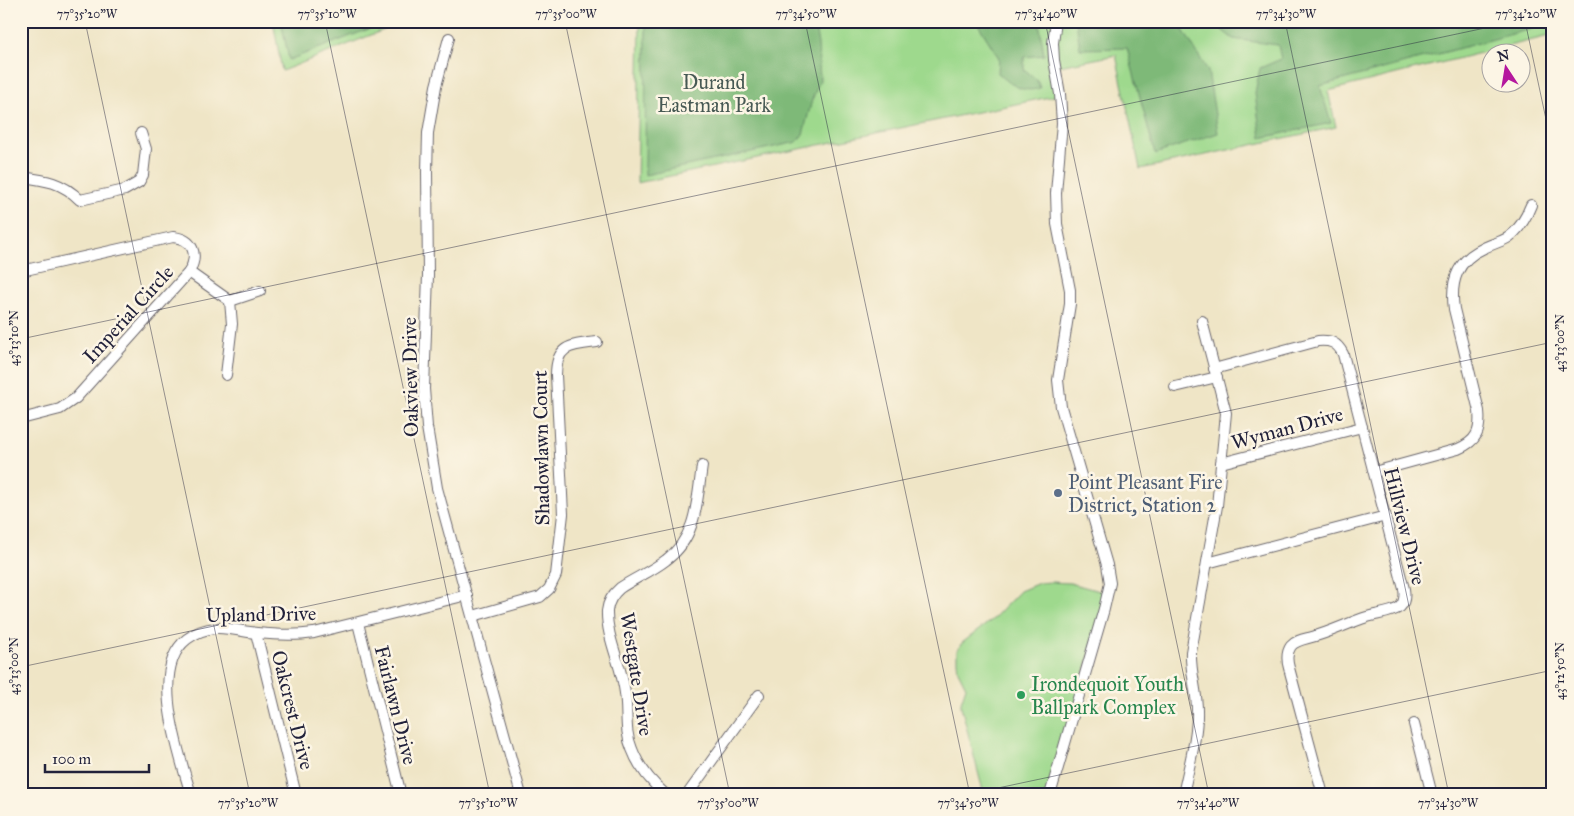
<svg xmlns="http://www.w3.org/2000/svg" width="1574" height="816" font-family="'IM FELL Great Primer',serif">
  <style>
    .green { fill: #9ed98d; stroke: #607e64 }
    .forest { fill: #7eb978; stroke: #506e5a }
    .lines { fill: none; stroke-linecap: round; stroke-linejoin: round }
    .minor-casing { stroke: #6a666c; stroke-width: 12 }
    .minor { stroke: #fff; stroke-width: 10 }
    .ticks { fill: none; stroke: #22223b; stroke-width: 1; stroke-opacity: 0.45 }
    .service-dot { fill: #5c6f8a; stroke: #fcf5e5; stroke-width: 2 }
    .leisure-dot { fill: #2e9e5b; stroke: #fcf5e5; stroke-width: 2 }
    .labels { text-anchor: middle; stroke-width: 5; stroke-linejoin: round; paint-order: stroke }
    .park-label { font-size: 20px; fill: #475954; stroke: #fcf5e5 }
    .street-label { font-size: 20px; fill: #22223b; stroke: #fcf5e5 }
    .service-label { font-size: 20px; fill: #4e5e75; stroke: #fcf5e5; text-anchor: start }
    .leisure-label { font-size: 20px; fill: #27864d; stroke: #fcf5e5; text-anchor: start }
    .neatline { fill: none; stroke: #22223b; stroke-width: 2 }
    .ticks-label { font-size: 12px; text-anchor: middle; fill: #22223b }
  </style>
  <rect width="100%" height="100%" fill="#fcf5e5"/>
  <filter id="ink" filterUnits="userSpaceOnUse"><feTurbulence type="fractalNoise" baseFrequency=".02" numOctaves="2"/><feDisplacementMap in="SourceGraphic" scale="10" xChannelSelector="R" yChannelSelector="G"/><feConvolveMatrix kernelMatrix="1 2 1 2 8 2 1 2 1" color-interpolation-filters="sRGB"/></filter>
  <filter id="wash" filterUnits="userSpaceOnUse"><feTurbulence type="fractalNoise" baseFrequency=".0096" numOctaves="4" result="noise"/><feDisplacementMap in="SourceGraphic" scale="20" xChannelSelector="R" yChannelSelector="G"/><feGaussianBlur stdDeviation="1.12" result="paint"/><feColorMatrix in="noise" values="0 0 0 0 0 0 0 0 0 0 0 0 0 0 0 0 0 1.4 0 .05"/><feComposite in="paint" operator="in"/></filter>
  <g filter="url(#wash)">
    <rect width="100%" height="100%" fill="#efe5c6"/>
    <g class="green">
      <path d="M 273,21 L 406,21 L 282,71 Z"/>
      <path d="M 640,21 L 1553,21 L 1553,35 L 1328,91 L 1336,127 L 1140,169 L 1116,55 L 1054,67 L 1059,95 L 637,183 Z"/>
      <path d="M 1051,582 L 1070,583 L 1107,593 L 1050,795 L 984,795 L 961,706 L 961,702 L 966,687 L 958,671 L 957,661 L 957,650 L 962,643 L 993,619 L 1020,591 L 1039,583 Z"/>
    </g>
    <g class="forest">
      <path d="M 281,21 L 389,21 L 289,60 Z"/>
      <path d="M 646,21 L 814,21 L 818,44 L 820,80 L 812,100 L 803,134 L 797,142 L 645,175 Z"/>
      <path d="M 976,21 L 1039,21 L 1044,55 L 1024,57 L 1024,69 L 1037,80 L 1040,88 C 1023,94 1010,84 998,73 L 999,58 Z"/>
      <path d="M 1076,21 L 1169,21 L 1183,30 L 1208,71 L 1218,133 L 1155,154 L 1127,48 L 1080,49 Z"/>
      <path d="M 1211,21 L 1553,21 L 1553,23 L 1320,86 L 1331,123 L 1261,138 L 1255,93 L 1260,68 L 1281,59 L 1278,45 L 1233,39 Z"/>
    </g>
  </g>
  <g filter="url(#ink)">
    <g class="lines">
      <g class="minor-casing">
        <g id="minor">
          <path d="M 449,38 L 436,86 L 428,133 L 427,172 L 428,275 L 424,389 L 427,427 L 437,488 L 521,795"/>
          <path d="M 21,177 C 46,180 62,182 80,200 L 125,190 L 139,182 L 143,175 L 146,149 L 141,133"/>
          <path d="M 21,271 L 173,237 C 193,239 199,254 189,272 L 76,398 L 60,409 L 21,419"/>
          <path d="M 189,272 L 230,301 L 260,291"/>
          <path d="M 1214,369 L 1318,341 C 1330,340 1337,342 1343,354 L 1404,589 C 1405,595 1405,602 1400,607 C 1392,613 1376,614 1367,617 C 1348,623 1331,632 1312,637 C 1305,639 1296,640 1291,646 C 1286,653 1287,661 1289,668 L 1323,795"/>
          <path d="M 226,375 L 232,324 L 230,301"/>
          <path d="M 1175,387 L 1217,377"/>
          <path d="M 1221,463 L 1362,427"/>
          <path d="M 1374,472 L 1458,449 C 1477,441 1481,431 1479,411 L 1454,309 C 1450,281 1457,260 1484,248 C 1492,244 1501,242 1509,237 C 1520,229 1526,218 1531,205"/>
          <path d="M 1207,563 L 1386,516"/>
          <path d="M 473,616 L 540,597 L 549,589 L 556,575 L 563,514 L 556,375 C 556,345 571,345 597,342"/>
          <path d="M 358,623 L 401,795"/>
          <path d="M 256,633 L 296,795"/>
          <path d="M 1414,724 L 1432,795"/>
          <path d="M 191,795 C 180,755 148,669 187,639 C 195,633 205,629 215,628 C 229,627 243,632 257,633 C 276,635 295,636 314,633 L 467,595"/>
          <path d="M 666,795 C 651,782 639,768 632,749 C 624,731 628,712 625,693 C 622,666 606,637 607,611 C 608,601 613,594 620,588 C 635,578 652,571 666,560 C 697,538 697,500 702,466"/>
          <path d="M 687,795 L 759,695"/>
          <path d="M 1050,795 L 1104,609 L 1110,583 L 1107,565 L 1061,407 L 1058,380 L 1070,304 L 1070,290 L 1057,224 L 1056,193 L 1062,123 L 1060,94 L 1054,60 L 1053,43 L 1056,21"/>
          <path d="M 1183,795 C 1188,769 1198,736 1197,710 C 1197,690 1190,672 1191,652 L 1217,506 L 1226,413 L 1202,321"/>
        </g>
      </g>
      <use href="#minor" class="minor"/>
    </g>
  </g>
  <path class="ticks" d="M 85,21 L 250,795M 325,21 L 490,795M 565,21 L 730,795M 805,21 L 970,795M 1045,21 L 1209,795M 1285,21 L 1449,795M 1525,21 L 1553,152M 21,339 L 1518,21M 21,667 L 1553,342M 965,795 L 1553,670"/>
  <circle class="service-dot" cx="1058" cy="493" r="5"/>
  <circle class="leisure-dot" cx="1021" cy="695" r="5"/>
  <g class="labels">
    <g class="park-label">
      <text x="714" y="89">Durand<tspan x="714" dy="23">Eastman Park</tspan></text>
    </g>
    <g class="street-label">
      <text transform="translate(128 314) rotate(-48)" y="7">Imperial Circle</text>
      <text transform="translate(410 377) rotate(-91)" y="7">Oakview Drive</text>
      <text transform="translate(1287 428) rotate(-15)" y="7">Wyman Drive</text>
      <text transform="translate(541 448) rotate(-91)" y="7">Shadowlawn Court</text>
      <text transform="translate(1405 526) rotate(76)" y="7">Hillview Drive</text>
      <text transform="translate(261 614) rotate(-1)" y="7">Upland Drive</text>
      <text transform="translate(637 674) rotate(81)" y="7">Westgate Drive</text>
      <text transform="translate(396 705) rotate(76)" y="7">Fairlawn Drive</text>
      <text transform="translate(293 710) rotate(76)" y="7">Oakcrest Drive</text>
    </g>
    <g class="service-label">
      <text x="1068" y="489">Point Pleasant Fire<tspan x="1068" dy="23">District, Station 2</tspan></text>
    </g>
    <g class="leisure-label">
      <text x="1031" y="691">Irondequoit Youth<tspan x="1031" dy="23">Ballpark Complex</tspan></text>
    </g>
  </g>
  <rect width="1574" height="816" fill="none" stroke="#fcf5e5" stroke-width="55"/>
  <g transform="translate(1506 68) rotate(348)"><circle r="24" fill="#fcf5e5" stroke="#a5a1a1"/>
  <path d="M0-4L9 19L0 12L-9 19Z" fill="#b5179e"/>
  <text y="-8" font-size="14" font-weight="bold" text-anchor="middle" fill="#22223b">N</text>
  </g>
  <path d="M45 764v8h104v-8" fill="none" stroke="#22223b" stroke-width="2.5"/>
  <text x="52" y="764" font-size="15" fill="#22223b" stroke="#fcf5e5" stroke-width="4" paint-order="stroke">100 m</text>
  <rect x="28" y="28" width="1518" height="760" class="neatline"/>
  <g class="ticks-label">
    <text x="87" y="18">77°35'20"W</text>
    <text x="327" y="18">77°35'10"W</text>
    <text x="566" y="18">77°35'00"W</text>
    <text x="806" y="18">77°34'50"W</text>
    <text x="1046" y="18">77°34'40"W</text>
    <text x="1286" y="18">77°34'30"W</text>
    <text x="1526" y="18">77°34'20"W</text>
    <text transform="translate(14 338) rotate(-90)" y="4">43°13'10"N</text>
    <text transform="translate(1560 343) rotate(-90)" y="4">43°13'00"N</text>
    <text transform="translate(14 666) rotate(-90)" y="4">43°13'00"N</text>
    <text transform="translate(1560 671) rotate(-90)" y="4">43°12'50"N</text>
    <text x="248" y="807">77°35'20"W</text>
    <text x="488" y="807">77°35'10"W</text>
    <text x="728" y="807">77°35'00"W</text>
    <text x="968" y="807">77°34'50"W</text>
    <text x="1208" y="807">77°34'40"W</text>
    <text x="1448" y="807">77°34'30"W</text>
  </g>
</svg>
